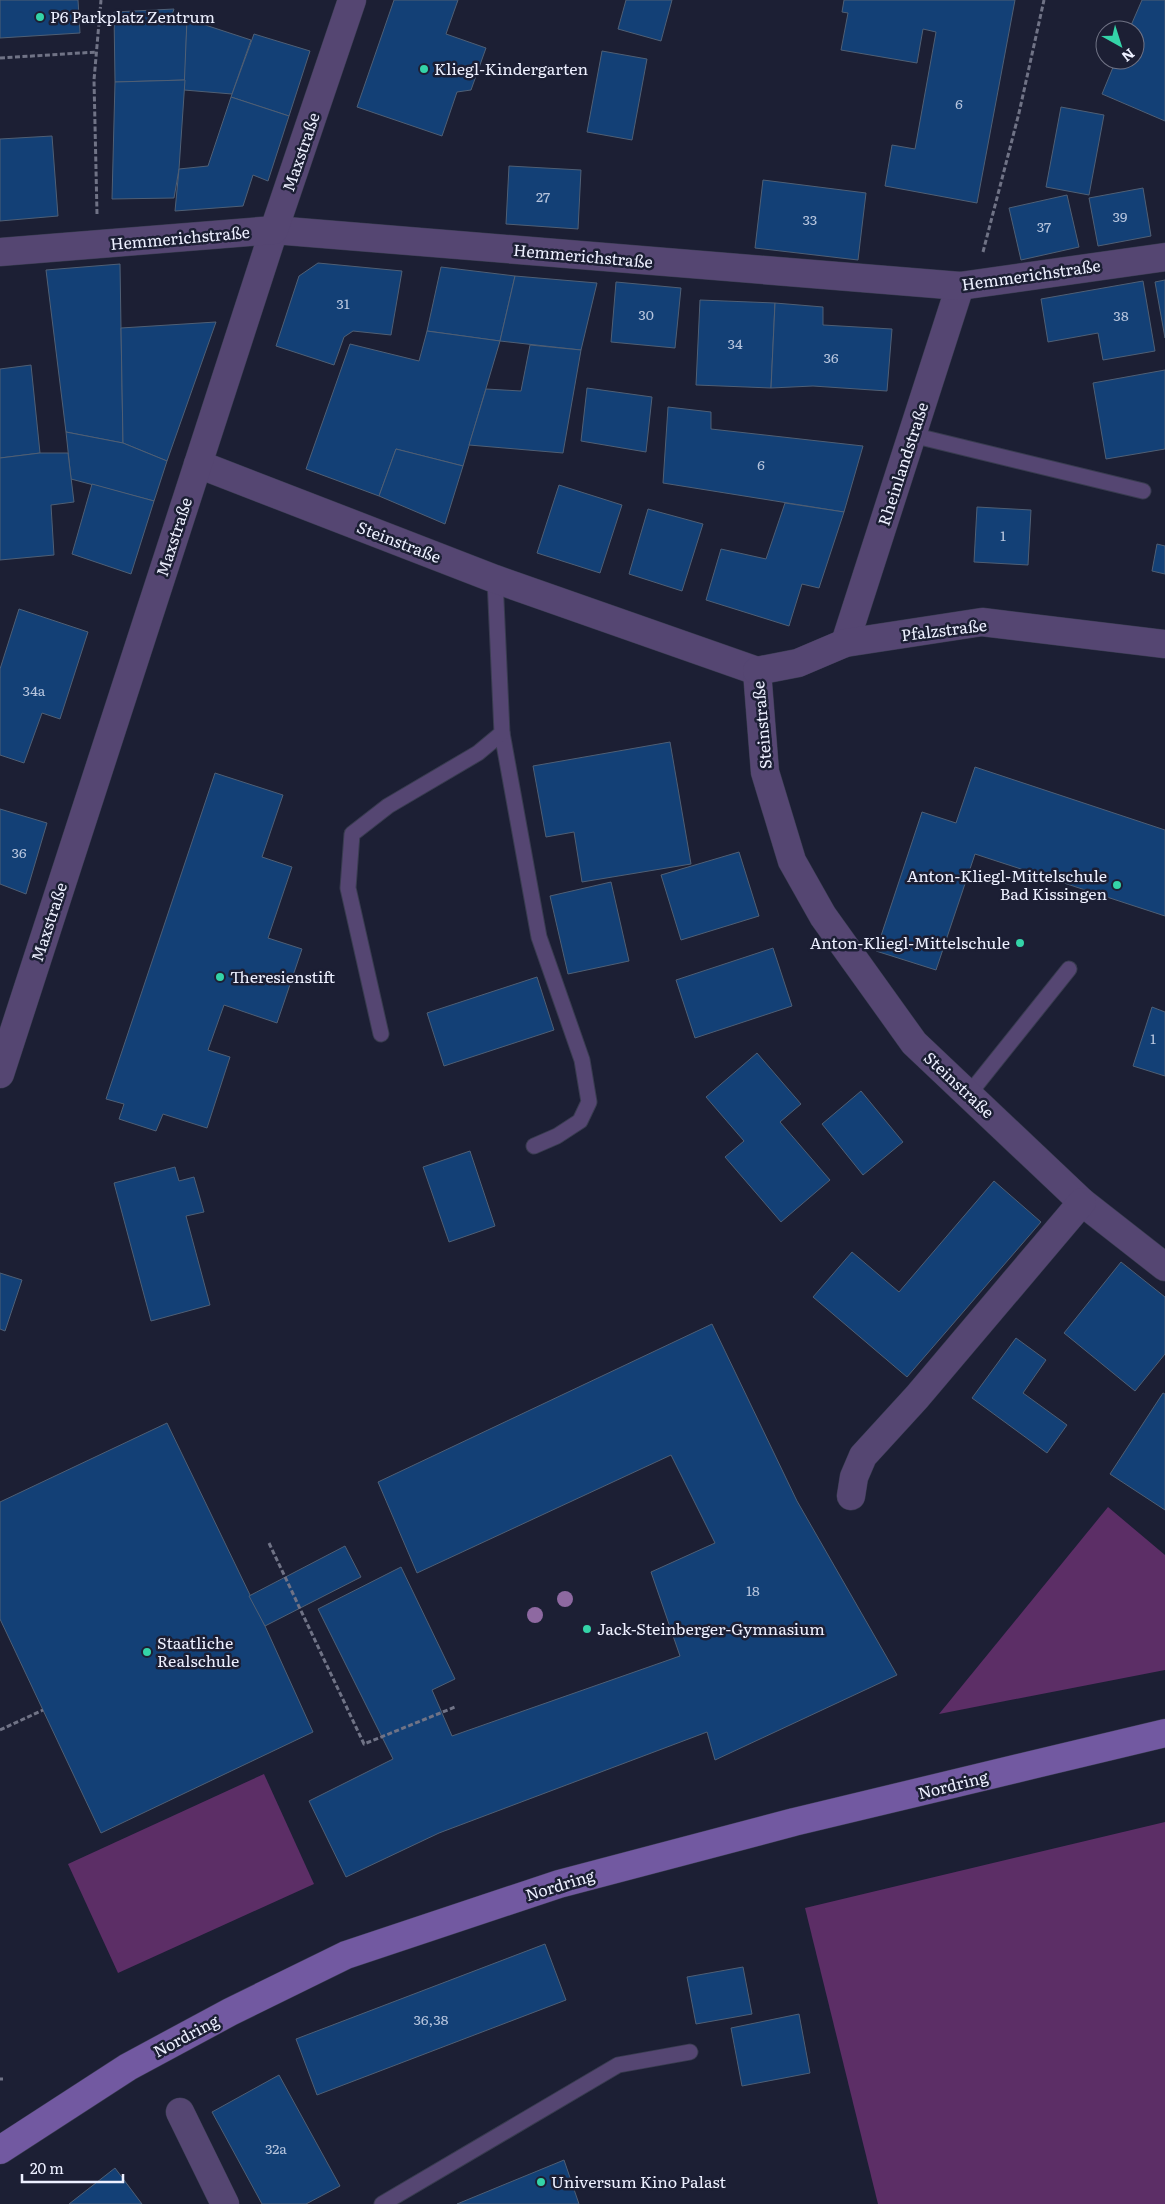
<svg xmlns="http://www.w3.org/2000/svg" width="1165" height="2204" font-family="Literata,serif">
  <style>
    .green { fill: #5c2e66 }
    .building { fill: #134076; stroke: #4f5f75 }
    .lines { fill: none; stroke-linecap: round; stroke-linejoin: round }
    .service-casing { stroke: #393c50; stroke-width: 17 }
    .minor-casing { stroke: #393c50; stroke-width: 29 }
    .tertiary-casing { stroke: #393c50; stroke-width: 29 }
    .secondary-casing { stroke: #393c50; stroke-width: 29 }
    .path { stroke: #707386; stroke-width: 3; stroke-dasharray: 5 2.5; stroke-linecap: butt }
    .service { stroke: #554672; stroke-width: 15 }
    .minor { stroke: #554672; stroke-width: 28 }
    .tertiary { stroke: #554672; stroke-width: 28 }
    .secondary { stroke: #7259a1; stroke-width: 28 }
    .tree { fill: #8e69a1 }
    .poi-dot { fill: #34d4a8; stroke: #1c1f34; stroke-width: 2 }
    .labels { text-anchor: middle; stroke-width: 5; stroke-linejoin: round; paint-order: stroke }
    .number-label { font-size: 14px; fill: #b6c4dd }
    .poi-label { font-size: 16px; fill: #edf0ff; stroke: #1c1f34; text-anchor: start }
    .street-label { font-size: 16px; fill: #edf0ff; stroke: #1c1f34 }
  </style>
  <rect width="100%" height="100%" fill="#1c1f34"/>
  <g class="green">
    <path d="M 1108,1507 L 1165,1555 L 1165,1670 L 939,1714 Z"/>
    <path d="M 264,1774 L 314,1884 L 118,1973 L 68,1864 Z"/>
    <path d="M 1165,1822 L 1165,2204 L 878,2204 L 805,1908 Z"/>
  </g>
  <g class="building">
    <path d="M 0,0 L 78,0 L 80,33 L 0,38 Z"/>
    <path d="M 394,0 L 458,0 L 446,34 L 486,48 L 471,90 L 457,92 L 442,136 L 357,107 Z"/>
    <path d="M 626,0 L 672,0 L 661,41 L 618,29 Z"/>
    <path d="M 844,0 L 1015,0 L 977,203 L 885,186 L 892,145 L 915,149 L 936,32 L 923,29 L 917,63 L 841,50 L 848,13 L 842,12 Z"/>
    <path d="M 1142,0 L 1165,0 L 1165,121 L 1102,94 L 1116,60 L 1135,60 L 1135,30 L 1129,30 Z"/>
    <path d="M 174,9 L 172,15 L 187,19 L 185,80 L 115,82 L 114,12 Z"/>
    <path d="M 187,19 L 251,40 L 232,94 L 184,90 Z"/>
    <path d="M 254,34 L 310,51 L 289,116 L 231,97 Z"/>
    <path d="M 602,51 L 647,59 L 632,140 L 587,132 Z"/>
    <path d="M 185,80 L 179,169 L 174,198 L 112,199 L 115,82 Z"/>
    <path d="M 231,97 L 289,116 L 268,181 L 253,175 L 243,206 L 175,211 L 179,169 L 208,166 Z"/>
    <path d="M 1061,107 L 1104,115 L 1089,195 L 1046,187 Z"/>
    <path d="M 52,136 L 58,216 L 0,221 L 0,139 Z"/>
    <path d="M 509,166 L 581,170 L 578,229 L 506,224 Z"/>
    <path d="M 763,180 L 866,193 L 858,260 L 755,248 Z"/>
    <path d="M 1143,188 L 1151,236 L 1098,246 L 1089,198 Z"/>
    <path d="M 1067,195 L 1079,247 L 1021,260 L 1009,208 Z"/>
    <path d="M 318,263 L 402,271 L 391,335 L 353,331 L 344,337 L 334,365 L 276,346 L 299,276 Z"/>
    <path d="M 120,264 L 121,328 L 123,443 L 66,432 L 46,270 Z"/>
    <path d="M 441,267 L 515,276 L 500,341 L 427,331 Z"/>
    <path d="M 515,276 L 597,283 L 581,350 L 500,341 Z"/>
    <path d="M 1165,280 L 1165,338 L 1155,282 Z"/>
    <path d="M 1143,281 L 1155,351 L 1103,360 L 1098,333 L 1048,342 L 1041,299 Z"/>
    <path d="M 616,282 L 681,288 L 675,348 L 611,342 Z"/>
    <path d="M 700,300 L 775,303 L 771,388 L 696,385 Z"/>
    <path d="M 775,303 L 823,307 L 823,325 L 892,329 L 887,391 L 813,386 L 771,388 Z"/>
    <path d="M 216,322 L 167,461 L 123,443 L 121,328 Z"/>
    <path d="M 427,331 L 500,341 L 463,466 L 396,449 L 379,496 L 306,469 L 350,344 L 419,361 Z"/>
    <path d="M 530,345 L 581,350 L 563,453 L 469,445 L 486,389 L 521,391 Z"/>
    <path d="M 31,365 L 40,453 L 0,458 L 0,369 Z"/>
    <path d="M 1165,370 L 1165,449 L 1106,459 L 1093,383 Z"/>
    <path d="M 587,388 L 652,397 L 646,452 L 581,441 Z"/>
    <path d="M 668,407 L 711,412 L 711,429 L 863,446 L 844,512 L 663,483 Z"/>
    <path d="M 66,432 L 123,443 L 167,461 L 154,501 L 71,479 Z"/>
    <path d="M 396,449 L 463,466 L 445,524 L 379,496 Z"/>
    <path d="M 40,453 L 68,453 L 74,502 L 51,505 L 54,555 L 0,560 L 0,458 Z"/>
    <path d="M 92,484 L 154,501 L 131,574 L 72,554 Z"/>
    <path d="M 559,485 L 622,505 L 600,573 L 537,553 Z"/>
    <path d="M 785,503 L 844,512 L 819,588 L 802,584 L 789,626 L 706,600 L 721,549 L 766,559 Z"/>
    <path d="M 977,507 L 1031,510 L 1028,565 L 974,562 Z"/>
    <path d="M 648,509 L 703,524 L 682,591 L 629,574 Z"/>
    <path d="M 1157,544 L 1165,546 L 1165,574 L 1152,571 Z"/>
    <path d="M 19,609 L 88,632 L 60,719 L 42,713 L 24,763 L 0,755 L 0,669 Z"/>
    <path d="M 670,742 L 691,864 L 582,882 L 574,832 L 546,837 L 533,766 Z"/>
    <path d="M 975,767 L 1165,830 L 1165,916 L 975,854 L 936,970 L 876,951 L 922,812 L 956,823 Z"/>
    <path d="M 215,773 L 283,795 L 262,857 L 292,867 L 268,938 L 302,949 L 277,1023 L 224,1005 L 208,1050 L 230,1057 L 207,1128 L 163,1114 L 156,1131 L 119,1119 L 124,1104 L 106,1099 Z"/>
    <path d="M 0,809 L 47,823 L 26,894 L 0,884 Z"/>
    <path d="M 739,852 L 759,916 L 681,940 L 661,875 Z"/>
    <path d="M 611,882 L 629,961 L 568,974 L 550,896 Z"/>
    <path d="M 773,948 L 792,1006 L 695,1038 L 676,980 Z"/>
    <path d="M 537,977 L 554,1030 L 444,1066 L 427,1013 Z"/>
    <path d="M 1152,1007 L 1165,1012 L 1165,1076 L 1133,1066 Z"/>
    <path d="M 757,1053 L 801,1104 L 780,1122 L 830,1180 L 781,1222 L 725,1157 L 744,1141 L 706,1097 Z"/>
    <path d="M 861,1091 L 903,1142 L 863,1175 L 822,1124 Z"/>
    <path d="M 470,1151 L 495,1226 L 449,1242 L 423,1167 Z"/>
    <path d="M 175,1167 L 179,1181 L 194,1177 L 204,1212 L 186,1216 L 210,1305 L 151,1321 L 114,1183 Z"/>
    <path d="M 994,1181 L 1041,1222 L 907,1377 L 813,1297 L 852,1252 L 899,1292 Z"/>
    <path d="M 1121,1262 L 1165,1297 L 1165,1354 L 1135,1391 L 1064,1333 Z"/>
    <path d="M 0,1273 L 22,1280 L 5,1331 L 0,1329 Z"/>
    <path d="M 712,1324 L 797,1501 L 897,1675 L 715,1760 L 707,1732 L 439,1833 L 346,1877 L 309,1801 L 393,1759 L 318,1609 L 401,1567 L 455,1679 L 432,1690 L 452,1736 L 680,1656 L 651,1572 L 715,1543 L 671,1455 L 417,1573 L 378,1482 Z"/>
    <path d="M 1016,1338 L 1046,1360 L 1023,1393 L 1067,1425 L 1047,1453 L 972,1398 Z"/>
    <path d="M 1163,1393 L 1165,1394 L 1165,1510 L 1110,1474 Z"/>
    <path d="M 167,1423 L 265,1626 L 313,1732 L 101,1833 L 0,1619 L 0,1502 Z"/>
    <path d="M 345,1546 L 361,1577 L 265,1626 L 249,1596 Z"/>
    <path d="M 545,1944 L 566,2000 L 317,2095 L 296,2039 Z"/>
    <path d="M 743,1967 L 752,2014 L 696,2024 L 687,1977 Z"/>
    <path d="M 799,2014 L 810,2073 L 742,2086 L 731,2028 Z"/>
    <path d="M 279,2075 L 340,2186 L 306,2204 L 262,2204 L 212,2112 Z"/>
    <path d="M 564,2160 L 579,2204 L 457,2204 Z"/>
    <path d="M 115,2168 L 142,2204 L 69,2204 Z"/>
  </g>
  <g class="lines">
    <g class="service-casing">
      <g id="service">
        <path d="M 912,435 L 1143,491"/>
        <path d="M 502,733 L 539,937 L 582,1060 L 589,1102 L 580,1121 L 557,1136 L 534,1146"/>
        <path d="M 381,1034 L 348,888 L 352,834 L 388,806 L 478,753 L 502,733 L 495,579"/>
        <path d="M 969,1094 L 1069,969"/>
        <path d="M 382,2204 L 618,2065 L 690,2052"/>
      </g>
    </g>
    <g class="minor-casing">
      <g id="minor">
        <path d="M 198,464 L 495,579 L 757,671"/>
        <path d="M 845,643 L 960,286"/>
        <path d="M 757,671 L 765,772 L 792,861 L 823,916 L 914,1043 L 1082,1202 L 1165,1267"/>
        <path d="M 757,671 L 798,663 L 845,643 L 982,622 L 1165,644"/>
        <path d="M 0,1074 L 274,230 L 960,286 L 1165,257"/>
        <path d="M 851,1496 L 854,1477 L 863,1456 L 917,1397 L 1082,1202"/>
        <path d="M 180,2112 L 225,2204"/>
      </g>
    </g>
    <g class="tertiary-casing">
      <path id="tertiary" d="M 0,252 L 274,230 L 352,0"/>
    </g>
    <g class="secondary-casing">
      <path id="secondary" d="M 0,2150 L 128,2067 L 230,2012 L 346,1955 L 559,1884 L 794,1822 L 1165,1733"/>
    </g>
    <g class="path">
      <path d="M 0,58 L 97,52"/>
      <path d="M 97,214 L 94,80 L 101,0"/>
      <path d="M 983,252 L 1019,113 L 1044,0"/>
      <path d="M 269,1543 L 364,1744 L 455,1707"/>
      <path d="M 0,1730 L 43,1710"/>
      <path d="M 0,2079 L 3,2079"/>
    </g>
    <use href="#service" class="service"/>
    <use href="#minor" class="minor"/>
    <use href="#tertiary" class="tertiary"/>
    <use href="#secondary" class="secondary"/>
  </g>
  <g class="tree">
    <circle cx="565" cy="1599" r="8"/>
    <circle cx="535" cy="1615" r="8"/>
  </g>
  <g class="poi-dot">
    <circle cx="40" cy="17" r="5"/>
    <circle cx="424" cy="69" r="5"/>
    <circle cx="1117" cy="885" r="5"/>
    <circle cx="1020" cy="943" r="5"/>
    <circle cx="220" cy="977" r="5"/>
    <circle cx="587" cy="1629" r="5"/>
    <circle cx="147" cy="1652" r="5"/>
    <circle cx="541" cy="2182" r="5"/>
  </g>
  <g class="labels">
    <g class="number-label">
      <text x="959" y="109">6</text>
      <text x="543" y="202">27</text>
      <text x="1120" y="222">39</text>
      <text x="810" y="225">33</text>
      <text x="1044" y="232">37</text>
      <text x="343" y="309">31</text>
      <text x="646" y="320">30</text>
      <text x="1121" y="321">38</text>
      <text x="735" y="349">34</text>
      <text x="831" y="363">36</text>
      <text x="761" y="470">6</text>
      <text x="1003" y="541">1</text>
      <text x="34" y="696">34a</text>
      <text x="19" y="858">36</text>
      <text x="1153" y="1044">1</text>
      <text x="753" y="1596">18</text>
      <text x="431" y="2025">36,38</text>
      <text x="276" y="2154">32a</text>
    </g>
    <g class="poi-label">
      <text x="50" y="23">P6 Parkplatz Zentrum</text>
      <text x="434" y="75">Kliegl-Kindergarten</text>
      <text x="1107" y="882" text-anchor="end">Anton-Kliegl-Mittelschule<tspan x="1107" dy="18">Bad Kissingen</tspan></text>
      <text x="1010" y="949" text-anchor="end">Anton-Kliegl-Mittelschule</text>
      <text x="230" y="983">Theresienstift</text>
      <text x="597" y="1635">Jack-Steinberger-Gymnasium</text>
      <text x="157" y="1649">Staatliche<tspan x="157" dy="18">Realschule</tspan></text>
      <text x="551" y="2188">Universum Kino Palast</text>
    </g>
    <g class="street-label">
      <text transform="translate(301 152) rotate(-71)" y="6">Maxstraße</text>
      <text transform="translate(180 238) rotate(-5)" y="6">Hemmerichstraße</text>
      <text transform="translate(583 256) rotate(5)" y="6">Hemmerichstraße</text>
      <text transform="translate(1031 275) rotate(-8)" y="6">Hemmerichstraße</text>
      <text transform="translate(903 464) rotate(-72)" y="6">Rheinlandstraße</text>
      <text transform="translate(174 537) rotate(-72)" y="6">Maxstraße</text>
      <text transform="translate(399 542) rotate(21)" y="6">Steinstraße</text>
      <text transform="translate(944 630) rotate(-7)" y="6">Pfalzstraße</text>
      <text transform="translate(762 725) rotate(-95)" y="6">Steinstraße</text>
      <text transform="translate(49 922) rotate(-72)" y="6">Maxstraße</text>
      <text transform="translate(959 1085) rotate(43)" y="6">Steinstraße</text>
      <text transform="translate(953 1785) rotate(-14)" y="6">Nordring</text>
      <text transform="translate(560 1885) rotate(-17)" y="6">Nordring</text>
      <text transform="translate(186 2036) rotate(-28)" y="6">Nordring</text>
    </g>
  </g>
  <g transform="translate(1120 45) rotate(141)"><circle r="24" fill="#1c1f34" stroke="#707385"/>
  <path d="M0-4L9 19L0 12L-9 19Z" fill="#34d4a8"/>
  <text y="-8" font-size="14" font-weight="bold" text-anchor="middle" fill="#edf0ff">N</text>
  </g>
  <path d="M22 2174v8h101v-8" fill="none" stroke="#edf0ff" stroke-width="2.5"/>
  <text x="30" y="2174" font-size="15" fill="#edf0ff" stroke="#1c1f34" stroke-width="4" paint-order="stroke">20 m</text>
</svg>
